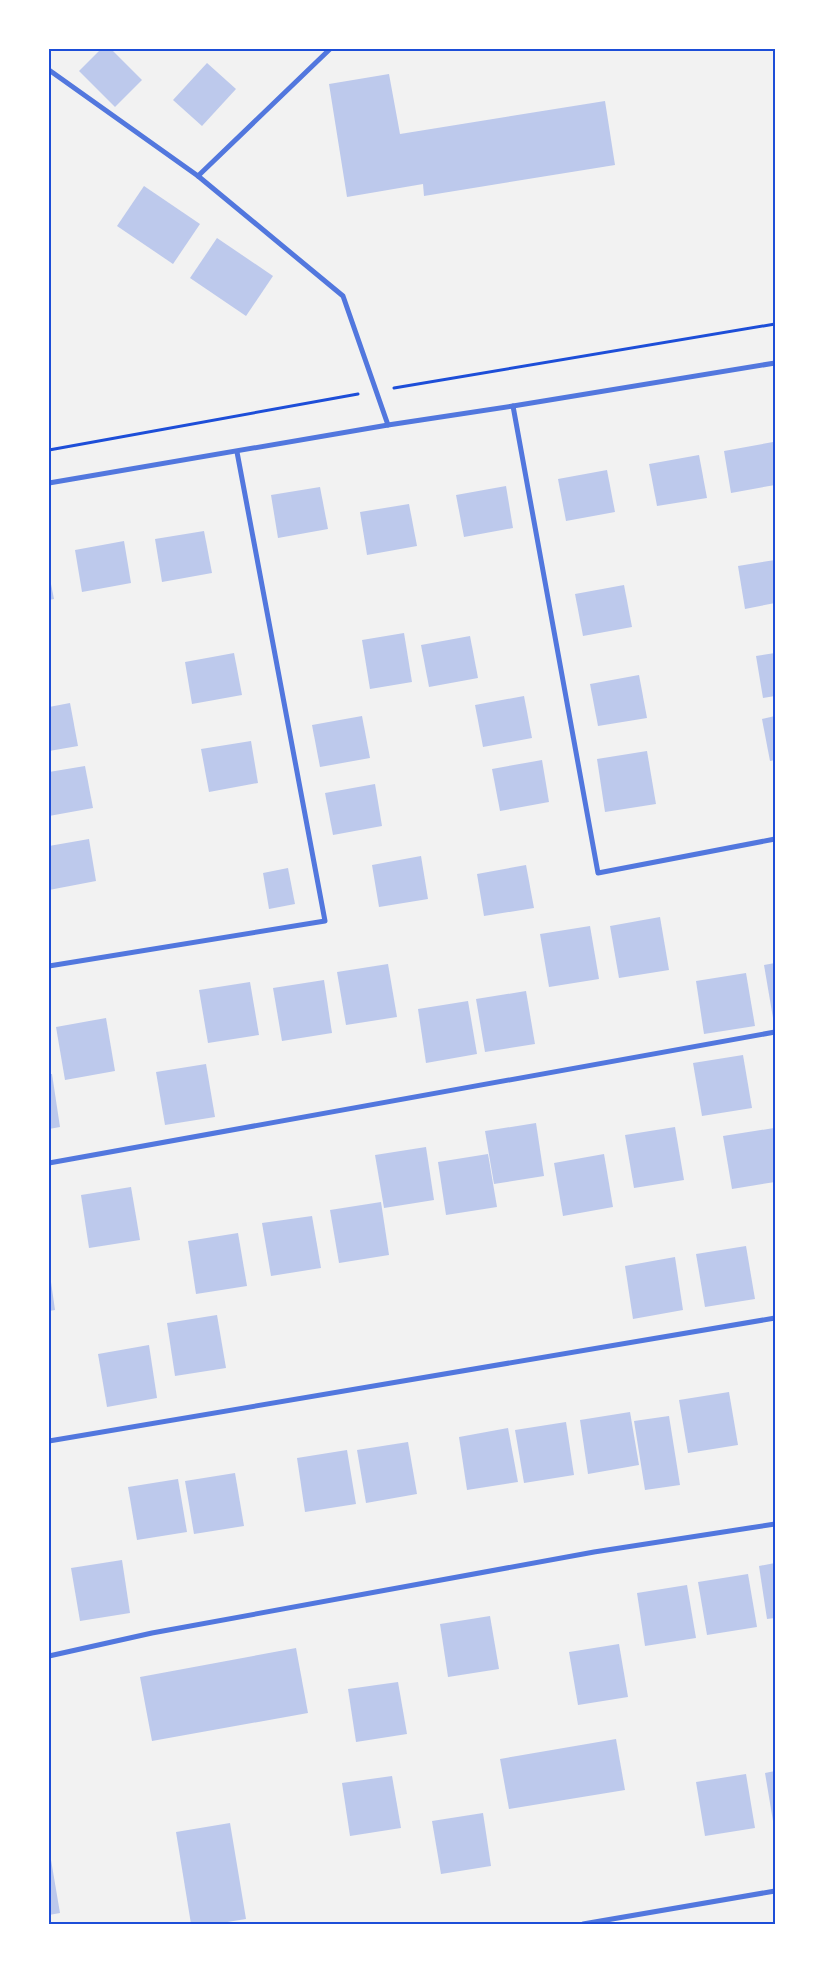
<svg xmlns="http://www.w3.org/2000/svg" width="824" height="1973" font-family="Overpass,sans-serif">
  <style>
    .building { fill: #bdc9ec }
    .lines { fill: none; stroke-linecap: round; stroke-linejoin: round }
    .path { stroke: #1d4ed8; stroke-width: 3 }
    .minor { stroke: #5277de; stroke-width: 5 }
    .neatline { fill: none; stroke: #1d4ed8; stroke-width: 2 }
  </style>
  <rect width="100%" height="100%" fill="#f2f2f2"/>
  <g class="building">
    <path d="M 101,49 L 111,49 L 142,80 L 115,107 L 79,71 Z"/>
    <path d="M 207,63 L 236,89 L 202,126 L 173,100 Z"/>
    <path d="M 389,74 L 400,134 L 605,101 L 615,165 L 424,196 L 423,184 L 347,197 L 329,84 Z"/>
    <path d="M 144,186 L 200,224 L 173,264 L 117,226 Z"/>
    <path d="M 217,238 L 273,276 L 246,316 L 190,278 Z"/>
    <path d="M 773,442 L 775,455 L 775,485 L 731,493 L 724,451 Z"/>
    <path d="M 699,455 L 707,498 L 657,506 L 649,464 Z"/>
    <path d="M 607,470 L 615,512 L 566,521 L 558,479 Z"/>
    <path d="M 506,486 L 513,528 L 464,537 L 456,495 Z"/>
    <path d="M 320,487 L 328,529 L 278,538 L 271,495 Z"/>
    <path d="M 409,504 L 417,546 L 367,555 L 360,512 Z"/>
    <path d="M 204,531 L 212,573 L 162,582 L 155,539 Z"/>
    <path d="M 124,541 L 131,583 L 82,592 L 75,550 Z"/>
    <path d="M 775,560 L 775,603 L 745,609 L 738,566 Z"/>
    <path d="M 49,574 L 54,599 L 49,600 Z"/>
    <path d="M 624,585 L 632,627 L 583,636 L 575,594 Z"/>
    <path d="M 404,633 L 412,682 L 370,689 L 362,640 Z"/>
    <path d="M 470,636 L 478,678 L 429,687 L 421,645 Z"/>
    <path d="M 234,653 L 242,695 L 192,704 L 185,662 Z"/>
    <path d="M 775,653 L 775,696 L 763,698 L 756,656 Z"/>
    <path d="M 639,675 L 647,718 L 598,726 L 590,684 Z"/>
    <path d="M 524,696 L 532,738 L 483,747 L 475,705 Z"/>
    <path d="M 70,703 L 78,746 L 49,751 L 49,707 Z"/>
    <path d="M 362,716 L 370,758 L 320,767 L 312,725 Z"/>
    <path d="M 775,716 L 775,760 L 770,761 L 762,719 Z"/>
    <path d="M 251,741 L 258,783 L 209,792 L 201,749 Z"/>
    <path d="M 647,751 L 656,804 L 605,812 L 597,759 Z"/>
    <path d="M 542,760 L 549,802 L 500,811 L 492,769 Z"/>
    <path d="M 85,766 L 93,808 L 49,816 L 49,772 Z"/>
    <path d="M 375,784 L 382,826 L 333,835 L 325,793 Z"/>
    <path d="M 89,839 L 96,881 L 49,890 L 49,846 Z"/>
    <path d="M 421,856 L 428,899 L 379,907 L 372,865 Z"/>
    <path d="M 526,865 L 534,908 L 484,916 L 477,874 Z"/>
    <path d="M 288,868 L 295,904 L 269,909 L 263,873 Z"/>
    <path d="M 660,917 L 669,970 L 619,978 L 610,926 Z"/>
    <path d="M 590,926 L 599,979 L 549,987 L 540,934 Z"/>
    <path d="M 775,963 L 775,1018 L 773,1018 L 764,965 Z"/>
    <path d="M 388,964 L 397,1017 L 346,1025 L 337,972 Z"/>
    <path d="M 746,973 L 755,1026 L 704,1034 L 696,981 Z"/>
    <path d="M 324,980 L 332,1033 L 282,1041 L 273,988 Z"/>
    <path d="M 250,982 L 259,1035 L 208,1043 L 199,990 Z"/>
    <path d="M 526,991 L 535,1044 L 485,1052 L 476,999 Z"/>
    <path d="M 468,1001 L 477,1054 L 426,1063 L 418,1009 Z"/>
    <path d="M 106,1018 L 115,1071 L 65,1080 L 56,1027 Z"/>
    <path d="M 743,1055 L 752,1108 L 702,1116 L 693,1063 Z"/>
    <path d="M 206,1064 L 215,1117 L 165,1125 L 156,1072 Z"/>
    <path d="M 49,1074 L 52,1074 L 60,1127 L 49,1129 Z"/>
    <path d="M 536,1123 L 544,1176 L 494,1184 L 485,1131 Z"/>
    <path d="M 675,1127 L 684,1180 L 634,1188 L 625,1135 Z"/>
    <path d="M 774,1128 L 775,1182 L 732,1189 L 723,1136 Z"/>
    <path d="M 426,1147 L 434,1200 L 384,1208 L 375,1155 Z"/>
    <path d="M 488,1154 L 497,1207 L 446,1215 L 438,1162 Z"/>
    <path d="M 604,1154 L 613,1207 L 563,1216 L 554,1163 Z"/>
    <path d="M 131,1187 L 140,1240 L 89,1248 L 81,1195 Z"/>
    <path d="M 381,1202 L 389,1255 L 339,1263 L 330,1210 Z"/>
    <path d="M 312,1216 L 321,1268 L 271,1276 L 262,1223 Z"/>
    <path d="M 238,1233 L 247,1286 L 196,1294 L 188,1241 Z"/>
    <path d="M 746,1246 L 755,1299 L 705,1307 L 696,1254 Z"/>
    <path d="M 675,1257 L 683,1310 L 633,1319 L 625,1266 Z"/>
    <path d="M 51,1282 L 55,1310 L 49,1311 L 49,1283 Z"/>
    <path d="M 217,1315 L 226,1368 L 175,1376 L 167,1323 Z"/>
    <path d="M 149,1345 L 157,1398 L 107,1407 L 98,1354 Z"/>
    <path d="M 729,1392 L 738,1445 L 688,1453 L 679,1400 Z"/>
    <path d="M 630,1412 L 639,1465 L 588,1474 L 580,1420 Z"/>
    <path d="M 669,1416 L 680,1485 L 645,1490 L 634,1421 Z"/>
    <path d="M 566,1422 L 574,1475 L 524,1483 L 515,1430 Z"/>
    <path d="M 508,1428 L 518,1482 L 467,1490 L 459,1437 Z"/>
    <path d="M 408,1442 L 417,1494 L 366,1503 L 357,1450 Z"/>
    <path d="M 347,1450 L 356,1504 L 305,1512 L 297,1458 Z"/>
    <path d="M 235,1473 L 244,1526 L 194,1534 L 185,1481 Z"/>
    <path d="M 178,1479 L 187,1532 L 137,1540 L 128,1487 Z"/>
    <path d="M 122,1560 L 130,1613 L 80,1621 L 71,1568 Z"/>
    <path d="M 775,1563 L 775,1618 L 767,1619 L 759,1566 Z"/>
    <path d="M 748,1574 L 757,1627 L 707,1635 L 698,1582 Z"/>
    <path d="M 687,1585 L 696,1638 L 645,1646 L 637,1593 Z"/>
    <path d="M 490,1616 L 499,1669 L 448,1677 L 440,1624 Z"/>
    <path d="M 619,1644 L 628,1697 L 578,1705 L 569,1652 Z"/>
    <path d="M 296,1648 L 308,1713 L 152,1741 L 140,1677 Z"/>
    <path d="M 398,1682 L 407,1734 L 356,1742 L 348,1689 Z"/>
    <path d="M 616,1739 L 625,1790 L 509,1809 L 500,1759 Z"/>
    <path d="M 775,1771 L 775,1827 L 774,1827 L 765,1773 Z"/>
    <path d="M 746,1774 L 755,1828 L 705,1836 L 696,1782 Z"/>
    <path d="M 392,1776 L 401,1828 L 350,1836 L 342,1783 Z"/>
    <path d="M 483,1813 L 491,1866 L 441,1874 L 432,1821 Z"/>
    <path d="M 230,1823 L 246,1919 L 215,1924 L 191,1924 L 176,1832 Z"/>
    <path d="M 49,1848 L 60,1913 L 49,1915 Z"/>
  </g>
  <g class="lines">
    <g class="path">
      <path d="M 394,388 L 775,324"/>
      <path d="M 49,450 L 358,394"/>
    </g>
    <g class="minor">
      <path d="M 49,70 L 198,176 L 343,296 L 388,425"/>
      <path d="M 198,176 L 330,49"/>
      <path d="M 513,406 L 598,873 L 775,839"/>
      <path d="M 49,483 L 388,425 L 513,406 L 775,363"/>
      <path d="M 49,966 L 325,921 L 237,452"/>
      <path d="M 49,1163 L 775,1032"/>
      <path d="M 49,1441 L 775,1318"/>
      <path d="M 49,1656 L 152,1633 L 594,1552 L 775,1524"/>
      <path d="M 583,1924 L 775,1891"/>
    </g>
  </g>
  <rect width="824" height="1973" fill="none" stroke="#ffffff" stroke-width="100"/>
  <rect x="50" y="50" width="724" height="1873" class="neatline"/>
</svg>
